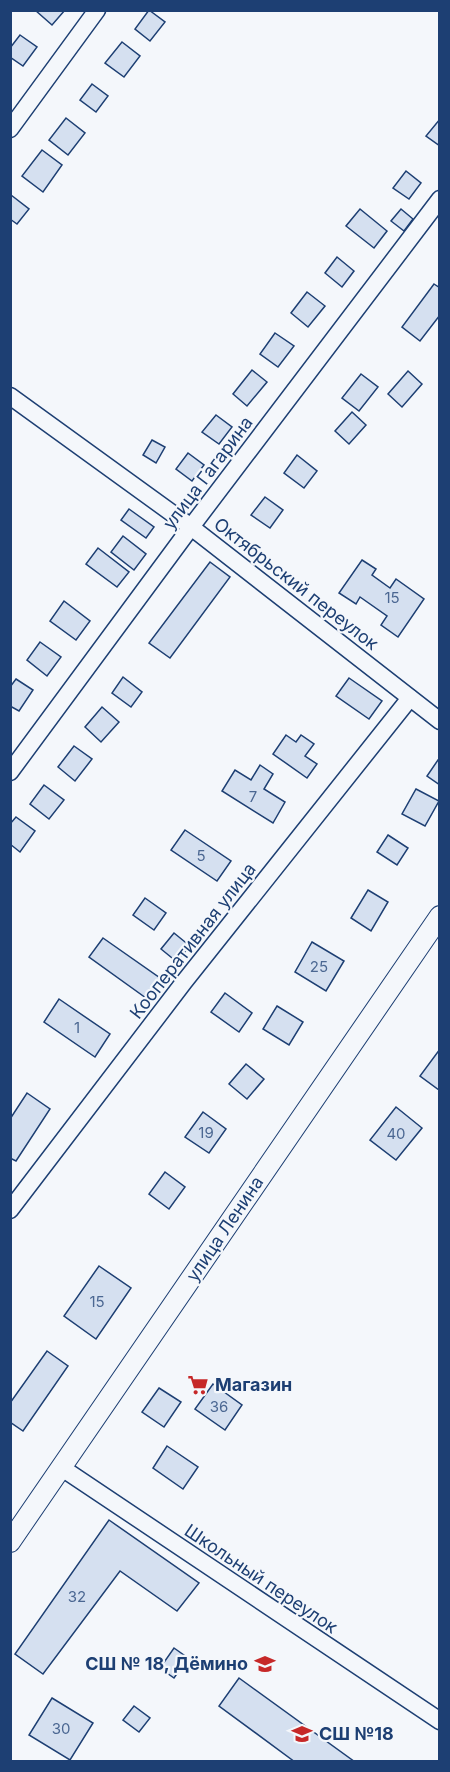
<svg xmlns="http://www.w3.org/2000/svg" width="450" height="1772" font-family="Inter,sans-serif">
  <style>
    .building { fill: #d5e0f0; stroke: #1d3f73; stroke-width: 1.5 }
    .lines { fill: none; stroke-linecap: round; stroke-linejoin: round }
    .minor-casing { stroke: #1d3f73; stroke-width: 19 }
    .tertiary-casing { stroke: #1d3f73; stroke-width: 22 }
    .minor { stroke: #f4f7fb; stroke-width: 16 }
    .tertiary { stroke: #f4f7fb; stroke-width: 20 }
    .labels { text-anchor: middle; stroke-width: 4.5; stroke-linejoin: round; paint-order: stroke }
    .number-label { font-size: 15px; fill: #4b6792 }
    .street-label { font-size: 18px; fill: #1d3f73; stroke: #f4f7fb }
    .poi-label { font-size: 18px; font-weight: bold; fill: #1d3f73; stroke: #f4f7fb; text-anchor: start }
  </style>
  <rect width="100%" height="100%" fill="#f4f7fb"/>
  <g class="building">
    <path d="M 35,10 L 65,10 L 52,25 Z"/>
    <path d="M 149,10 L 165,22 L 150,41 L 135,29 Z"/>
    <path d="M 20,35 L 37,47 L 23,66 L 10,57 L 10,48 Z"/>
    <path d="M 122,42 L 140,56 L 124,77 L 105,63 Z"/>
    <path d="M 92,84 L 108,96 L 96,112 L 80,100 Z"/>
    <path d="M 66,118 L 85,133 L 68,155 L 49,140 Z"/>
    <path d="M 440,119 L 440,146 L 426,136 Z"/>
    <path d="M 42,150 L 62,165 L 43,192 L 22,176 Z"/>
    <path d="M 406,171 L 421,183 L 409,199 L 393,188 Z"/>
    <path d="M 11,195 L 29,209 L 17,224 L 10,219 Z"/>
    <path d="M 360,209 L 387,231 L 374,248 L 346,226 Z"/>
    <path d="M 401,209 L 413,219 L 404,231 L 391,221 Z"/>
    <path d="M 337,257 L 354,271 L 342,287 L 325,273 Z"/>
    <path d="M 434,284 L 440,288 L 440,315 L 420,341 L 402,327 Z"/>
    <path d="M 307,292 L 325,306 L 308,327 L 291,313 Z"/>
    <path d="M 275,333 L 294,346 L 278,367 L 260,354 Z"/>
    <path d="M 252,370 L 267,382 L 247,406 L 233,394 Z"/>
    <path d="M 408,371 L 422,384 L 402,407 L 388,394 Z"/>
    <path d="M 361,374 L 378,387 L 359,411 L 342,398 Z"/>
    <path d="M 352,412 L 366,425 L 349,444 L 335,431 Z"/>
    <path d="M 216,415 L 232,427 L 219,444 L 202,432 Z"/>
    <path d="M 152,440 L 165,447 L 156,463 L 143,455 Z"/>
    <path d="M 188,453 L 204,465 L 192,481 L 176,469 Z"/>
    <path d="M 297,455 L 317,471 L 304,488 L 284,473 Z"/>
    <path d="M 265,497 L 283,510 L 270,528 L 251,515 Z"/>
    <path d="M 129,509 L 154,527 L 146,538 L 121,520 Z"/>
    <path d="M 123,536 L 146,554 L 134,570 L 111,552 Z"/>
    <path d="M 98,548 L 129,572 L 117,587 L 86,564 Z"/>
    <path d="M 362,560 L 376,569 L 372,575 L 390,588 L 396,579 L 424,599 L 398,637 L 381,625 L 387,616 L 360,597 L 356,604 L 339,593 Z"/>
    <path d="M 210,562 L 230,577 L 170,658 L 149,643 Z"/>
    <path d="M 64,601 L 90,621 L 76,640 L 50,621 Z"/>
    <path d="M 40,642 L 61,657 L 47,676 L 27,660 Z"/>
    <path d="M 123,677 L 142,692 L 131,707 L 112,693 Z"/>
    <path d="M 349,678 L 382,701 L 369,719 L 336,696 Z"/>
    <path d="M 16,679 L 33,690 L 19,711 L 10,706 L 10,687 Z"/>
    <path d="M 102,707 L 119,722 L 101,742 L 85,727 Z"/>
    <path d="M 286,735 L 296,742 L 301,735 L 314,744 L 305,756 L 317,764 L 307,778 L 273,754 Z"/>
    <path d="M 74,746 L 92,759 L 75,781 L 58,767 Z"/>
    <path d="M 438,760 L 440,761 L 440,785 L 427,776 Z"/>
    <path d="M 260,765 L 273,774 L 264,789 L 285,802 L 273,823 L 222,791 L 235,770 L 251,780 Z"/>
    <path d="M 44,785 L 64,800 L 49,819 L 30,804 Z"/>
    <path d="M 416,789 L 439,801 L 425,826 L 402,814 Z"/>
    <path d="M 16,817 L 35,831 L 20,852 L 10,844 L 10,824 Z"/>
    <path d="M 185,830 L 231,861 L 217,881 L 171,850 Z"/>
    <path d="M 388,835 L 408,848 L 397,865 L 377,852 Z"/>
    <path d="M 368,890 L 388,902 L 371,931 L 351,918 Z"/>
    <path d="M 145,898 L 166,913 L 154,930 L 133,915 Z"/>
    <path d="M 174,933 L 190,946 L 177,962 L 161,949 Z"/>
    <path d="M 103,938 L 160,978 L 146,998 L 89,957 Z"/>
    <path d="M 312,942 L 344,961 L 326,991 L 295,972 Z"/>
    <path d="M 225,993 L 252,1013 L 239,1032 L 211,1012 Z"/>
    <path d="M 59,999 L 110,1034 L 95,1057 L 44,1022 Z"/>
    <path d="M 277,1006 L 303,1022 L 289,1045 L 263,1029 Z"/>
    <path d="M 440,1049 L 440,1089 L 439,1090 L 420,1076 Z"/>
    <path d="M 246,1064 L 264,1079 L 247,1099 L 229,1084 Z"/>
    <path d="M 27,1093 L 50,1109 L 16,1161 L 10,1158 L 10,1119 Z"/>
    <path d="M 396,1107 L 422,1128 L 396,1160 L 370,1140 Z"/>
    <path d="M 203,1112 L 226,1129 L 209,1153 L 185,1137 Z"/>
    <path d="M 165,1172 L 185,1187 L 169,1209 L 149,1194 Z"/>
    <path d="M 99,1266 L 131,1288 L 96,1339 L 64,1316 Z"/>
    <path d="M 47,1351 L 68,1366 L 23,1431 L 10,1422 L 10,1403 Z"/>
    <path d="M 213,1384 L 242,1405 L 225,1430 L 195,1409 Z"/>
    <path d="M 159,1388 L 181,1402 L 164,1427 L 142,1412 Z"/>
    <path d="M 167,1446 L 198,1467 L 183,1489 L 153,1468 Z"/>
    <path d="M 109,1520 L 199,1583 L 177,1611 L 120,1571 L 43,1674 L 15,1654 Z"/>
    <path d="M 174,1648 L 188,1658 L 174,1678 L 160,1668 Z"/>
    <path d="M 239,1678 L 355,1762 L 295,1762 L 219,1706 Z"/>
    <path d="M 52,1698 L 93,1723 L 70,1760 L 29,1735 Z"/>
    <path d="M 134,1706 L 150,1718 L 139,1732 L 123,1720 Z"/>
  </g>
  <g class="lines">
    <g class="minor-casing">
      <g id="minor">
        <path d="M 10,129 L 97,10"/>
        <path d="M 10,396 L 191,527 L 440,721"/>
        <path d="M 10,772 L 191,527 L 440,199"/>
        <path d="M 10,1210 L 184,982 L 410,698"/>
        <path d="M 62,1468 L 440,1721"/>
      </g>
    </g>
    <g class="tertiary-casing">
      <path id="tertiary" d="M 10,1542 L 440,916"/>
    </g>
    <use href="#minor" class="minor"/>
    <use href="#tertiary" class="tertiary"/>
  </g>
  <defs>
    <g id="supermarket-bare" transform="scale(1.62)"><path d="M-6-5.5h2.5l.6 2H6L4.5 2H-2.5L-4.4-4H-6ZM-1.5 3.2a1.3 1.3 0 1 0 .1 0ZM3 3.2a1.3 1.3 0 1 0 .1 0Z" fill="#c62828" stroke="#f4f7fb" stroke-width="2.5" paint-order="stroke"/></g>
    <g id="school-bare" transform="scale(1.62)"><path d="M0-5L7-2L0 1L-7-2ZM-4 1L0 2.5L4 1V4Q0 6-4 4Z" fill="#c62828" stroke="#f4f7fb" stroke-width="2.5" paint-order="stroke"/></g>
  </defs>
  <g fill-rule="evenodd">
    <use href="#supermarket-bare" x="198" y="1385"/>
    <use href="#school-bare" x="265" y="1664"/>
    <use href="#school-bare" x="302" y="1734"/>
  </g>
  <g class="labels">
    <g class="number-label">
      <text x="392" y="603">15</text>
      <text x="253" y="802">7</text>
      <text x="201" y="861">5</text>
      <text x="319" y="972">25</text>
      <text x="77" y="1033">1</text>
      <text x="206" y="1138">19</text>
      <text x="396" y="1139">40</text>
      <text x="97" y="1307">15</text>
      <text x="219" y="1412">36</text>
      <text x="77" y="1602">32</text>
      <text x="61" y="1734">30</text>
    </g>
    <g class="street-label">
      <text transform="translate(208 473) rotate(-53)" y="6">улица Гагарина</text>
      <text transform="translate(296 584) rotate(38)" y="6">Октябрьский переулок</text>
      <text transform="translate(193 941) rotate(-52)" y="6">Кооперативная улица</text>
      <text transform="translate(225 1229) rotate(-56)" y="6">улица Ленина</text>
      <text transform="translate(261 1579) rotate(34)" y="6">Школьный переулок</text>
    </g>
    <g class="poi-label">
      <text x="215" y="1391">Магазин</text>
      <text x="248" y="1670" text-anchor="end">СШ № 18, Дёмино</text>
      <text x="319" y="1740">СШ №18</text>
    </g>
  </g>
  <rect width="450" height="1772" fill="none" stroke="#1d3f73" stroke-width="24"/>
</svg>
